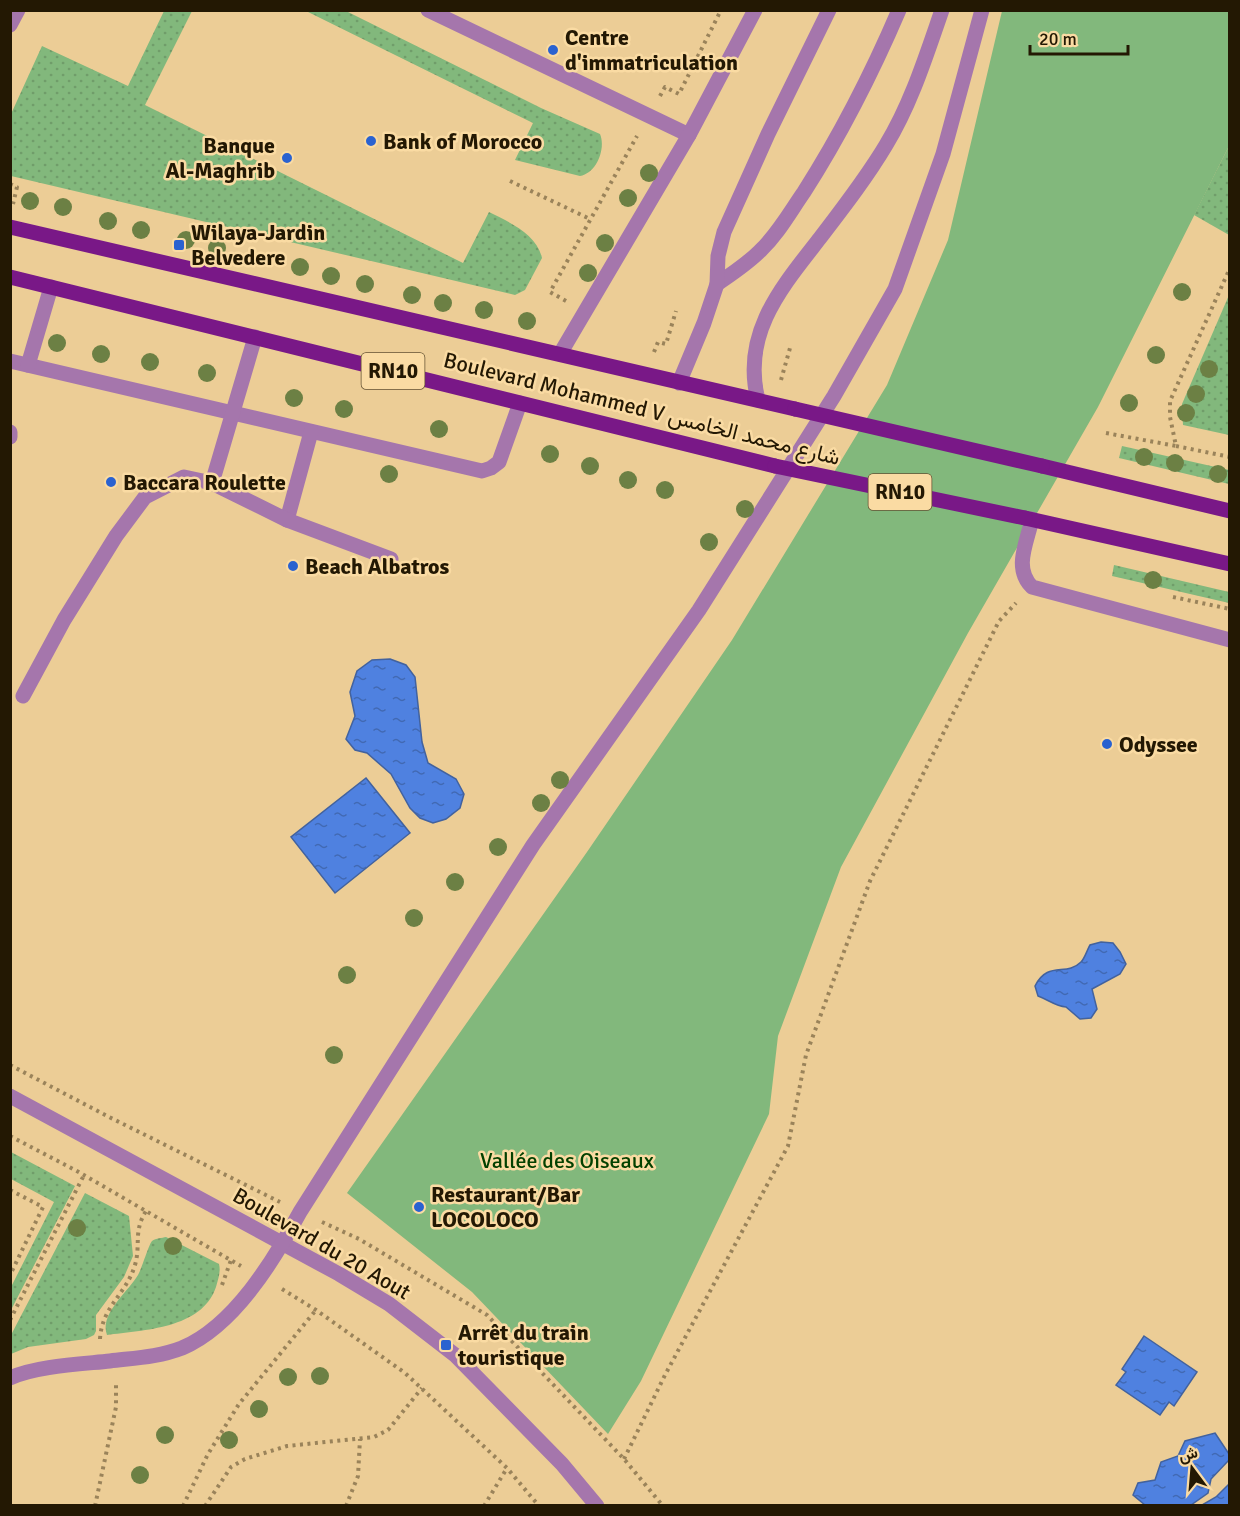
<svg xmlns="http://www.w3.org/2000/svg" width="1240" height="1516" font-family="Signika,Vazirmatn,sans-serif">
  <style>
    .grass { fill: url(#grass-dots) }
    .green { fill: #82b87c }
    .water { fill: url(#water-ripples); stroke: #42629e; stroke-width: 1.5 }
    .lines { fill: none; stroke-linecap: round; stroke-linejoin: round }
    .path { stroke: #9a835a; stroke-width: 4; stroke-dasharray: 3 4.5; stroke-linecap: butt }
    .minor { stroke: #a576ac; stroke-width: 15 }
    .major { stroke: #791887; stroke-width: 15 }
    .major-bridge { stroke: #791887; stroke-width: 15 }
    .tree { fill: #6c8044 }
    .poi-dot { fill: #2a62d0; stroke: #fadba3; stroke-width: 2 }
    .labels { text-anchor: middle; stroke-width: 5; stroke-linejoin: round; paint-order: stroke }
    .shield { fill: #fadba3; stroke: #645233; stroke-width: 1.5 }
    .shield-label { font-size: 21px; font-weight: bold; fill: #231803 }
    .poi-label { font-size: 22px; font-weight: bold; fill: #231803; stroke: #fadba3; text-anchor: start }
    .street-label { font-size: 22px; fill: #231803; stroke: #fadba3 }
    .park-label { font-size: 22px; fill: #034100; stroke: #fadba3 }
  </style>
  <defs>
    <pattern id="grass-dots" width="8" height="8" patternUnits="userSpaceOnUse" patternTransform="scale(1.5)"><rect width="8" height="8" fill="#82b87c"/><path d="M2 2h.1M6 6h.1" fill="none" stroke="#709d6a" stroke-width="1.8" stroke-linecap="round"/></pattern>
    <pattern id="water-ripples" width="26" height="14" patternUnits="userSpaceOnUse" patternTransform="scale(1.5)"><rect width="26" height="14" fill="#4f81e0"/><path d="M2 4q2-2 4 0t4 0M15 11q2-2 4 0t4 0" fill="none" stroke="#4169b3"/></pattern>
  </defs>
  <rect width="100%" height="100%" fill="#eccd96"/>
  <g class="grass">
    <path d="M 164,11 L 192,11 L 145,105 L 463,263 L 489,212 C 509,222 537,234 542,258 L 525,290 L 515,295 L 11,176 L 11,114 L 42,46 L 128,86 Z"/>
    <path d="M 306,11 L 346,11 L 541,108 L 600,134 C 606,148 597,173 580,176 L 515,160 L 533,123 Z"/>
    <path d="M 1229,146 L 1229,235 L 1194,215 Z"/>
    <path d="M 1229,295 L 1229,435 L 1183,425 L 1182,404 Z"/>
    <path d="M 1122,446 L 1229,470 L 1229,484 L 1119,458 Z"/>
    <path d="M 1114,565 L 1229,592 L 1229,603 L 1112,576 Z"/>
    <path d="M 11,1152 L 75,1186 L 11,1310 L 11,1287 L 54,1202 L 11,1179 Z"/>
    <path d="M 85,1193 L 129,1216 L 133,1256 L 124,1277 L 96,1315 L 96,1331 L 94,1335 L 86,1339 L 28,1347 L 11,1354 L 11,1335 Z"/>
    <path d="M 166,1237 L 219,1264 C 221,1272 218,1279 216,1287 C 202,1329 143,1330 107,1335 C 99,1314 128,1292 138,1275 C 142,1268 149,1244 152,1241 C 156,1238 162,1238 166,1237 Z"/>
  </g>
  <path class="green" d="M 1002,11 L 1229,11 L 1229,146 L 1098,407 L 968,633 L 841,867 L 778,1036 L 769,1114 L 641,1381 L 608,1434 L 472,1292 L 347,1193 L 587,852 L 732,640 L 887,385 L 948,240 Z"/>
  <g class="water">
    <path d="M 390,659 L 406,665 L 415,677 L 422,742 L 428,763 L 456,779 L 464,794 L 460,808 L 446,819 L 433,823 L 420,818 L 410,808 L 391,774 L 367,753 L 355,750 L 346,739 L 355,716 L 350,692 L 357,671 L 372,660 Z"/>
    <path d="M 366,778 L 410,833 L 335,893 L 291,837 Z"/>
    <path d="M 1101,942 L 1113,943 L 1120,952 L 1126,964 L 1120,974 L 1092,989 L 1097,1009 L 1091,1018 L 1080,1019 L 1066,1007 C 1055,1006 1049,1000 1038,996 L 1035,986 C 1048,960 1066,977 1081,962 C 1085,958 1087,950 1090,945 Z"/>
    <path d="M 1144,1336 L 1197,1372 L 1174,1406 L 1169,1402 L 1160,1415 L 1116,1385 L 1126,1372 L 1122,1369 Z"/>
    <path d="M 1215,1433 L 1229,1454 L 1229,1460 L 1211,1479 L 1208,1493 L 1191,1505 L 1145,1505 L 1133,1495 L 1138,1483 L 1155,1480 L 1161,1462 L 1178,1456 L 1185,1441 Z"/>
    <path d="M 1229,1484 L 1229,1505 L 1202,1505 L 1216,1497 Z"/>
  </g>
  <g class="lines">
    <g class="path">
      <path d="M 660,96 L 665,87 L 679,94 L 721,10"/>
      <path d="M 510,181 L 590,219"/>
      <path d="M 10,184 L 17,187 L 13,204"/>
      <path d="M 566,301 L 550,292 L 637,136"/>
      <path d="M 654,352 L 658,342 L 666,344 L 676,311"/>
      <path d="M 781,380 L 790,348"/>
      <path d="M 1106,433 L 1176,446 L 1170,417 L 1170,401 L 1230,268"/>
      <path d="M 1176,446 L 1230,457"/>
      <path d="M 1173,597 L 1230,609"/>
      <path d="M 10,1065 L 109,1117 L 280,1202"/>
      <path d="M 10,1136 L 75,1170 L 241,1266"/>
      <path d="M 10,1190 L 43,1207 L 10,1275"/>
      <path d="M 322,1222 L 359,1239 L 487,1315 L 624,1459 L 663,1506"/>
      <path d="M 222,1285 L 231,1260"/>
      <path d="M 282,1289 L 316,1310 L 405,1373 L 507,1468 L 539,1506"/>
      <path d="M 10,1320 L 84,1175"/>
      <path d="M 100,1339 C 102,1306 126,1295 135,1265 C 141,1244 133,1232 146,1211"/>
      <path d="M 624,1459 L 665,1375 L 788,1146 L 806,1055 L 870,881 L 999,621 L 1016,603"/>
      <path d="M 95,1506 L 116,1407 L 116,1383"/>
      <path d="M 183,1506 L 208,1454 L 239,1404 L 316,1310"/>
      <path d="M 205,1506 L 231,1467 L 245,1459 L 287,1446 L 374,1437 L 388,1430 L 422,1388"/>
      <path d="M 346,1506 L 358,1476 L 360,1439"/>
      <path d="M 484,1506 L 507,1468"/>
    </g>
    <g class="minor">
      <path d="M 428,10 L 689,135"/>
      <path d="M 10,25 L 18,10"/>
      <path d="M 717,284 C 732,274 747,264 760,251 C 778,234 790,212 804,192 C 841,134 872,73 899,10"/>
      <path d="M 560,354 L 689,135 L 755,10"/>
      <path d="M 10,361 L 482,471 L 491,468 L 499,462 L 520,403"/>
      <path d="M 28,365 L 51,287"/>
      <path d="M 679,383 L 704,323 L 717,284 L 718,256 L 724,232 L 768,134 L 829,10"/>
      <path d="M 758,400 C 741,333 782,287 820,238 C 843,208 867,177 886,145 C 911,104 926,56 942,10"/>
      <path d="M 10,432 L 10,437"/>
      <path d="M 212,483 L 255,337"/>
      <path d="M 1032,519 C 1027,543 1013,568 1032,587 L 1230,640"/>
      <path d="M 287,520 L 311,432"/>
      <path d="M 23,696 L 64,620 L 116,536 L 145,497 L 184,477 L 212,483 L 287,520 L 391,559"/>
      <path d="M 10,1096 L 339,1274 L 389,1304 L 455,1355 L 562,1464 L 597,1506"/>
      <path d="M 10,1378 C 35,1366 82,1364 110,1361 C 134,1358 159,1357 182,1348 C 234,1326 274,1260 300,1212 L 533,845 L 699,610 L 834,396 L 895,289 L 943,154 L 982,10"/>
    </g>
    <g class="major">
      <path d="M 10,227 L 795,409"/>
      <path d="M 10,277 L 775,466"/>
      <path d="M 1042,466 L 1230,511"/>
      <path d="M 1025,518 L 1230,564"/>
    </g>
    <g class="major-bridge">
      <path d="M 795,409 L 1042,466"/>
      <path d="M 775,466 L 1025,518"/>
    </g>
  </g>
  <g class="tree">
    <circle cx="649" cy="173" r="9"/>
    <circle cx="628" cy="198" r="9"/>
    <circle cx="30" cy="201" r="9"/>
    <circle cx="63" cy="207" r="9"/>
    <circle cx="108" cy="221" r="9"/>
    <circle cx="141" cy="230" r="9"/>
    <circle cx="186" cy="240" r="9"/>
    <circle cx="605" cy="243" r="9"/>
    <circle cx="217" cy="248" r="9"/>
    <circle cx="300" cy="267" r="9"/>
    <circle cx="588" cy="273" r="9"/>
    <circle cx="331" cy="276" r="9"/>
    <circle cx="365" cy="284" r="9"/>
    <circle cx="1182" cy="292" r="9"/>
    <circle cx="412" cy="295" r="9"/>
    <circle cx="443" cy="303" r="9"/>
    <circle cx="484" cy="310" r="9"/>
    <circle cx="527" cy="321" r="9"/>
    <circle cx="57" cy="343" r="9"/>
    <circle cx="101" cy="354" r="9"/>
    <circle cx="1156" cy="355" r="9"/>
    <circle cx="150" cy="362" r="9"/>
    <circle cx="1209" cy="369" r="9"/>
    <circle cx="207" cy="373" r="9"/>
    <circle cx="1196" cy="394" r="9"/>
    <circle cx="294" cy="398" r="9"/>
    <circle cx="1129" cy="403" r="9"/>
    <circle cx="344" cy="409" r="9"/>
    <circle cx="1186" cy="413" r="9"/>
    <circle cx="439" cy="429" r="9"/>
    <circle cx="550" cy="454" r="9"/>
    <circle cx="1144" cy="457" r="9"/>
    <circle cx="1175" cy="463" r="9"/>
    <circle cx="590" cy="466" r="9"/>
    <circle cx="389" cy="474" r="9"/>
    <circle cx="1218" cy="474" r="9"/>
    <circle cx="628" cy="480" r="9"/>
    <circle cx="665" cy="490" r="9"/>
    <circle cx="745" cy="509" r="9"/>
    <circle cx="709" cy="542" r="9"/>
    <circle cx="1153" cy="580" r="9"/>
    <circle cx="560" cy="780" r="9"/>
    <circle cx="541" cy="803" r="9"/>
    <circle cx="498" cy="847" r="9"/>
    <circle cx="455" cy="882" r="9"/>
    <circle cx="414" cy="918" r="9"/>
    <circle cx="347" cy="975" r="9"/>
    <circle cx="334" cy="1055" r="9"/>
    <circle cx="77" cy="1228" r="9"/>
    <circle cx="173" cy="1246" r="9"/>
    <circle cx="320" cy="1376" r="9"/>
    <circle cx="288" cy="1377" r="9"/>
    <circle cx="259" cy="1409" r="9"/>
    <circle cx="165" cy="1435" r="9"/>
    <circle cx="229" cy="1440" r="9"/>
    <circle cx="140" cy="1475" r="9"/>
  </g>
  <g class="poi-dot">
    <circle cx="553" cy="50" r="6"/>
    <circle cx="371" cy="141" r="6"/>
    <circle cx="287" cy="158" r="6"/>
    <rect x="173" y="239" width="12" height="12" rx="3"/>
    <circle cx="111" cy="482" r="6"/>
    <circle cx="293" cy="566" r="6"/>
    <circle cx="1107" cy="744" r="6"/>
    <circle cx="419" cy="1207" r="6"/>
    <rect x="440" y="1339" width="12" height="12" rx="3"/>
  </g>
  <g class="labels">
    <g class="shield">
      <rect x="361.5" y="353" width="63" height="36" rx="4.5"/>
      <rect x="868.5" y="474" width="63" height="36" rx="4.5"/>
    </g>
    <g class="shield-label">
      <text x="393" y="378">RN10</text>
      <text x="900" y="499">RN10</text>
    </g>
    <g class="poi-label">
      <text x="565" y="45">Centre<tspan x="565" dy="25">d'immatriculation</tspan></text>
      <text x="383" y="149">Bank of Morocco</text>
      <text x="275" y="153" text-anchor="end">Banque<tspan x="275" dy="25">Al-Maghrib</tspan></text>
      <text x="191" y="240">Wilaya-Jardin<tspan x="191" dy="25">Belvedere</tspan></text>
      <text x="123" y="490">Baccara Roulette</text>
      <text x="305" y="574">Beach Albatros</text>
      <text x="1119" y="752">Odyssee</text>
      <text x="431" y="1202">Restaurant/Bar<tspan x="431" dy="25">LOCOLOCO</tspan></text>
      <text x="458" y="1340">Arrêt du train<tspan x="458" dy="25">touristique</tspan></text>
    </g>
    <g class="street-label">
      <text transform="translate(642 408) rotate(14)" y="8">Boulevard Mohammed V شارع محمد الخامس</text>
      <text transform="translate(322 1243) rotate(30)" y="8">Boulevard du 20 Aout</text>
    </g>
    <g class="park-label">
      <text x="567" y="1168">Vallée des Oiseaux</text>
    </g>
  </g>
  <rect width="1240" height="1516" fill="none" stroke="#231803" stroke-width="24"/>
  <g transform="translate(1192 1468) rotate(344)" stroke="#fadba3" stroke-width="4.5" paint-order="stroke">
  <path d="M0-4.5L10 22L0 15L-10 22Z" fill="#231803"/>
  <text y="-9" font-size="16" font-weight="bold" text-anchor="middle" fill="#231803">ش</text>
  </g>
  <path d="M1030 45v9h98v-9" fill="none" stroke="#231803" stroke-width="3"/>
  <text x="1039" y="45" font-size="18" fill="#231803" stroke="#fadba3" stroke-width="4.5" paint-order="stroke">20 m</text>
</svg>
